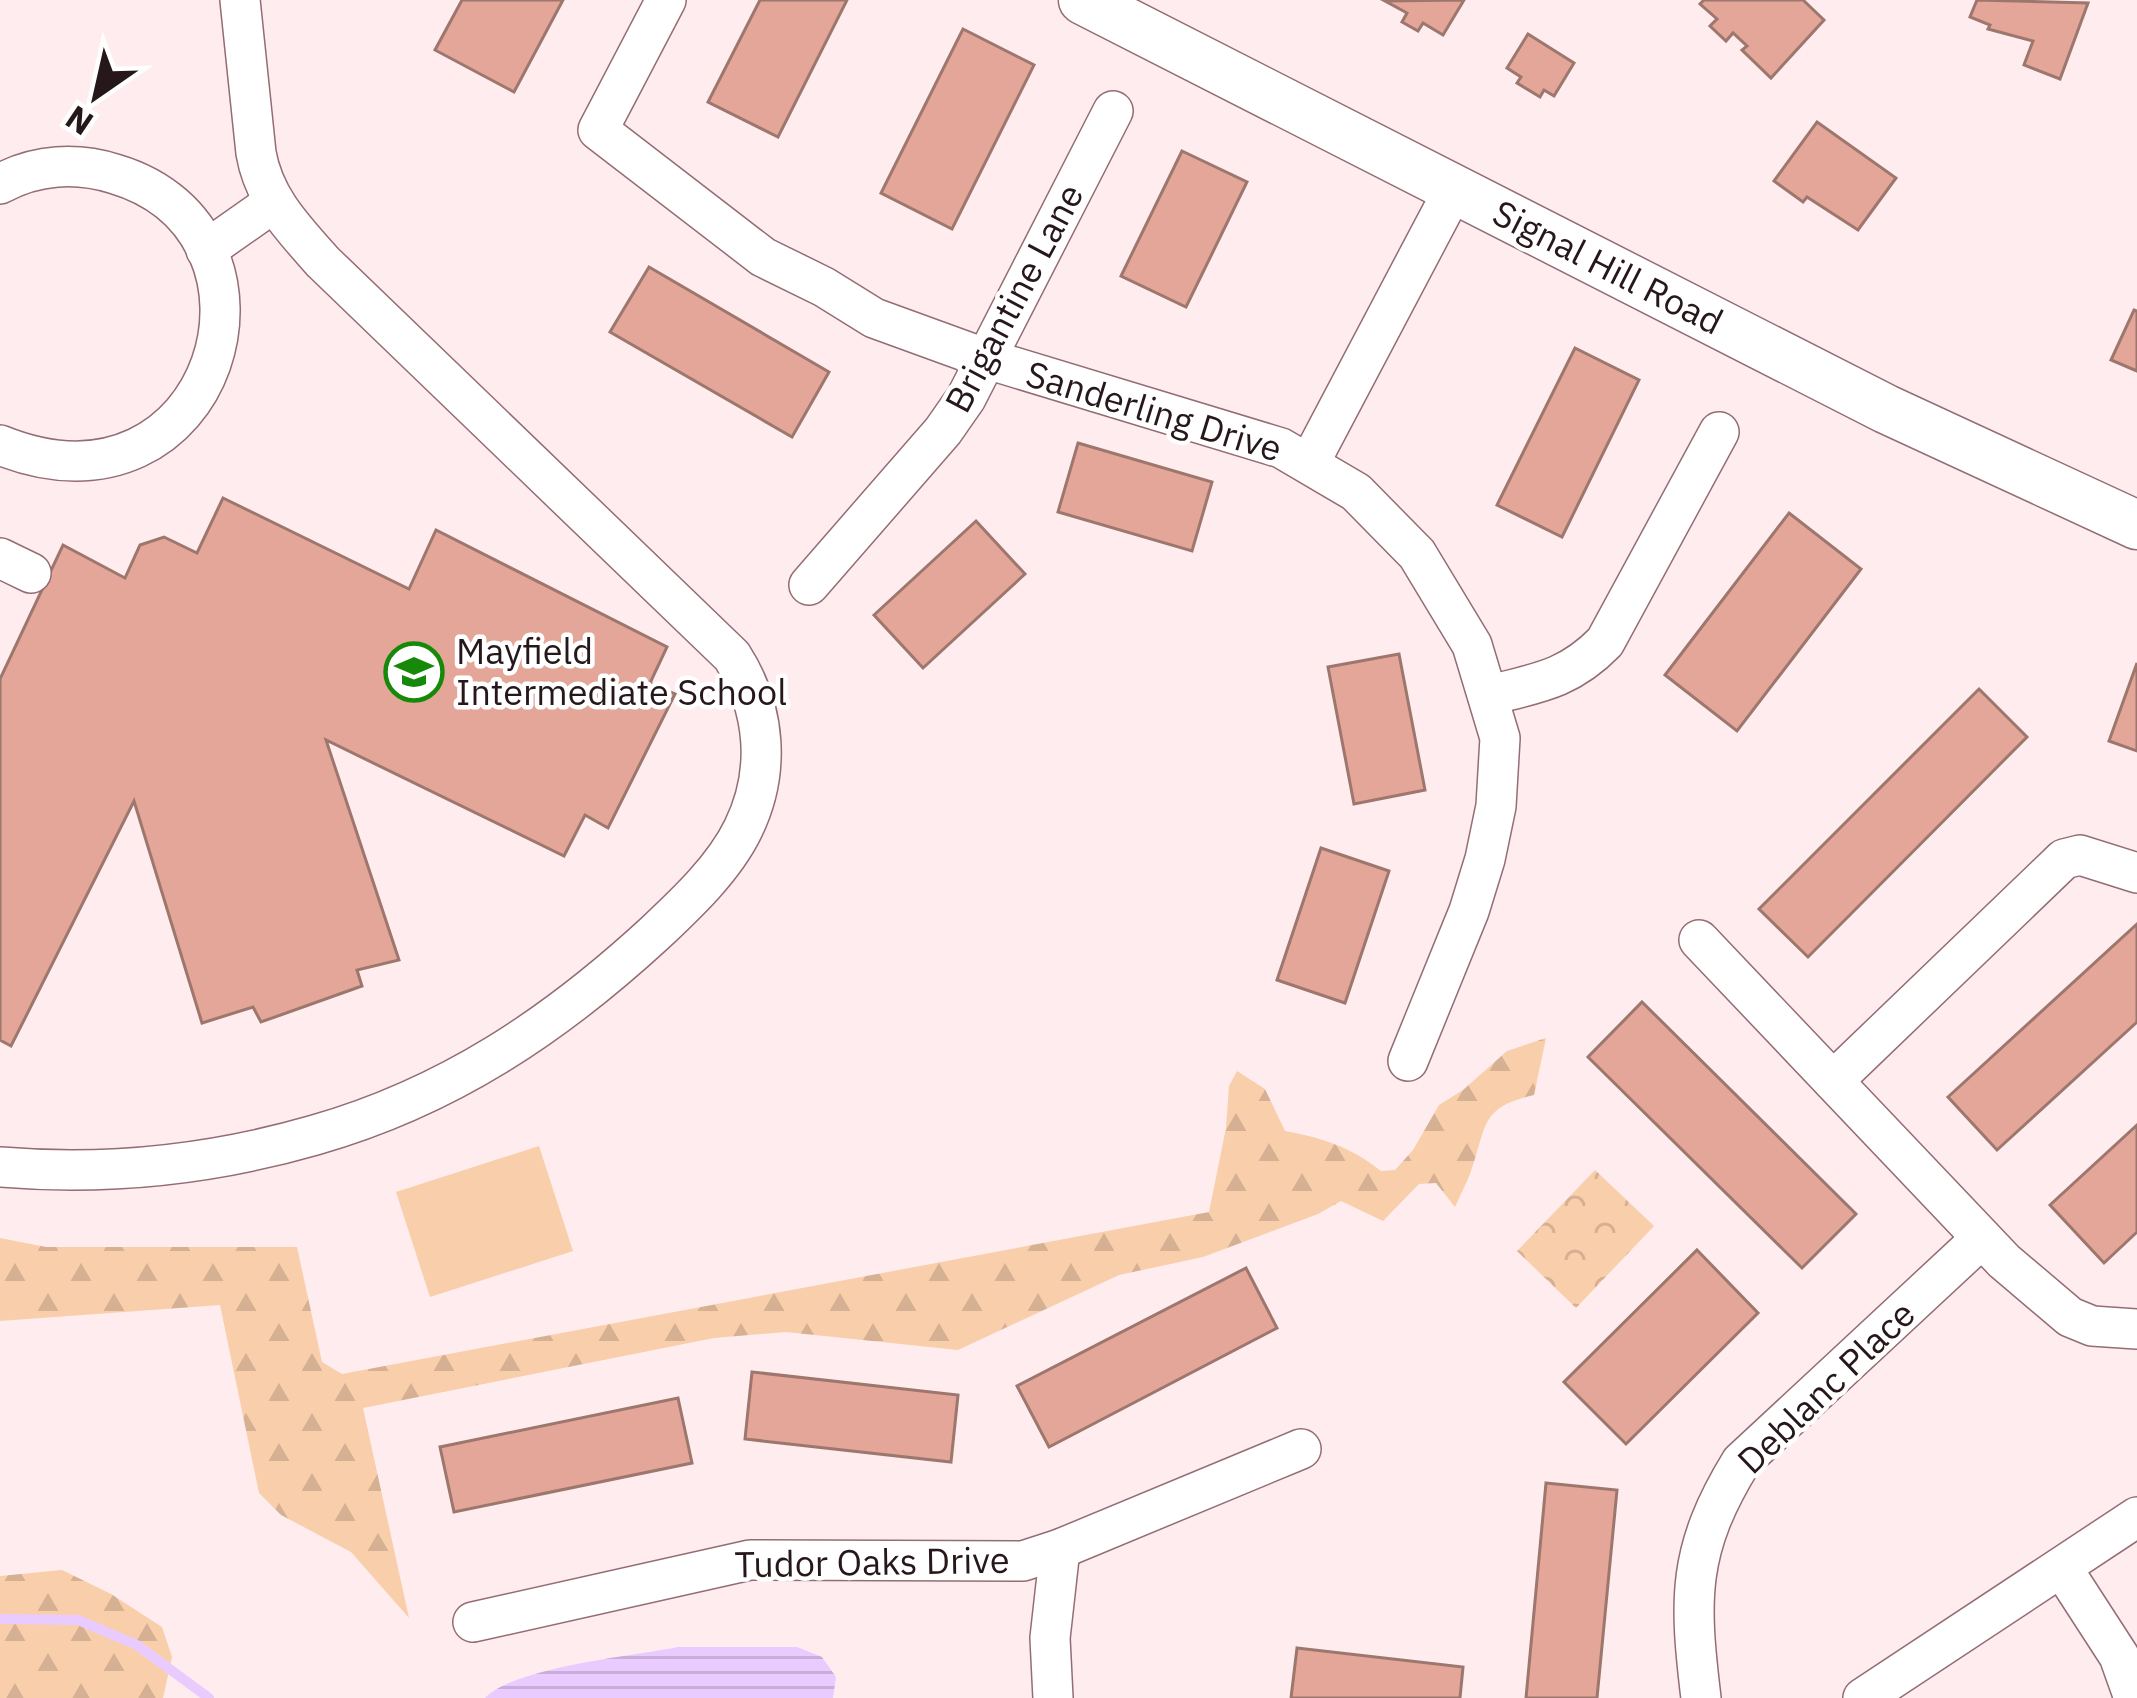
<svg xmlns="http://www.w3.org/2000/svg" width="2137" height="1698" font-family="'IBM Plex Sans',sans-serif">
  <style>
    .forest { fill: url(#forest-firs) }
    .park { fill: url(#park-crowns) }
    .pitch { fill: #f9ceab }
    .water { fill: url(#water-rules) }
    .lines { fill: none; stroke-linecap: round; stroke-linejoin: round }
    .stream { stroke: #eacbff; stroke-width: 10 }
    .building { fill: #e4a698; stroke: #9d776e; stroke-width: 3 }
    .minor-casing { stroke: #936d74; stroke-width: 42 }
    .major-casing { stroke: #936d74; stroke-width: 51 }
    .minor { stroke: #fff; stroke-width: 39 }
    .major { stroke: #fff; stroke-width: 48 }
    .labels { text-anchor: middle; stroke-width: 9; stroke-linejoin: round; paint-order: stroke }
    .street-label { font-size: 36px; fill: #26171a; stroke: #fff }
    .poi-label { font-size: 36px; fill: #26171a; stroke: #fff; text-anchor: start }
  </style>
  <defs>
    <pattern id="forest-firs" width="22" height="20" patternUnits="userSpaceOnUse" patternTransform="scale(3)"><rect width="22" height="20" fill="#f9ceab"/><path d="M5 1l3.5 6h-7zM16 11l3.5 6h-7z" fill="#d5b093"/></pattern>
    <pattern id="park-crowns" width="20" height="18" patternUnits="userSpaceOnUse" patternTransform="scale(3)"><rect width="20" height="18" fill="#f9ceab"/><path d="M2 6a3 3 0 1 1 6 0M12 15a3 3 0 1 1 6 0" fill="none" stroke="#d5b093"/></pattern>
    <pattern id="water-rules" width="6" height="5" patternUnits="userSpaceOnUse" patternTransform="scale(3)"><rect width="6" height="5" fill="#eacbff"/><path d="M0 2.5h6" fill="none" stroke="#c9aeda"/></pattern>
  </defs>
  <rect width="100%" height="100%" fill="#feecef"/>
  <g class="forest">
    <path d="M 1546,1038 L 1534,1095 C 1479,1107 1487,1127 1471,1171 C 1467,1183 1460,1195 1455,1207 L 1436,1183 L 1419,1184 L 1383,1221 L 1341,1201 L 1318,1214 L 1203,1257 L 1119,1275 L 958,1350 L 786,1332 L 714,1338 L 363,1408 L 409,1618 L 351,1552 L 281,1515 L 259,1493 L 220,1305 L 0,1321 L 0,1238 L 46,1247 L 297,1247 L 322,1362 L 342,1374 L 1209,1212 L 1226,1128 L 1229,1086 L 1237,1071 L 1265,1089 L 1285,1131 C 1323,1138 1351,1147 1381,1171 L 1395,1170 L 1413,1150 L 1439,1105 L 1463,1090 L 1507,1051 Z"/>
    <path d="M 62,1570 L 111,1594 L 162,1627 L 172,1657 L 163,1698 L 0,1698 L 0,1576 Z"/>
  </g>
  <path class="park" d="M 1595,1170 L 1654,1226 L 1576,1308 L 1517,1251 Z"/>
  <path class="pitch" d="M 539,1146 L 573,1251 L 430,1297 L 396,1192 Z"/>
  <path class="water" d="M 678,1647 L 797,1647 L 822,1657 L 836,1677 L 833,1698 L 485,1698 C 515,1667 633,1656 678,1647 Z"/>
  <g class="lines">
    <path class="stream" d="M 0,1619 L 78,1620 L 137,1645 L 209,1698"/>
  </g>
  <g class="building">
    <path d="M 462,0 L 563,0 L 514,92 L 435,50 Z"/>
    <path d="M 760,0 L 847,0 L 778,137 L 708,102 Z"/>
    <path d="M 1464,0 L 1443,35 L 1423,23 L 1418,31 L 1402,22 L 1407,13 L 1385,1 Z"/>
    <path d="M 1704,0 L 1803,0 L 1824,20 L 1771,78 L 1742,50 L 1747,46 L 1733,33 L 1726,41 L 1710,26 L 1717,19 L 1700,4 Z"/>
    <path d="M 1977,0 L 2088,3 L 2060,79 L 2024,65 L 2033,41 L 1988,29 L 1990,25 L 1970,17 Z"/>
    <path d="M 963,29 L 1034,65 L 952,229 L 881,193 Z"/>
    <path d="M 1528,34 L 1574,63 L 1554,96 L 1544,90 L 1540,97 L 1517,83 L 1521,77 L 1507,68 Z"/>
    <path d="M 1817,122 L 1896,178 L 1858,230 L 1807,197 L 1803,202 L 1774,181 Z"/>
    <path d="M 1182,151 L 1247,182 L 1186,307 L 1121,276 Z"/>
    <path d="M 649,267 L 829,372 L 792,437 L 610,332 Z"/>
    <path d="M 2134,310 L 2137,311 L 2137,371 L 2111,360 Z"/>
    <path d="M 1575,348 L 1639,380 L 1562,537 L 1497,505 Z"/>
    <path d="M 1078,443 L 1212,482 L 1192,551 L 1058,512 Z"/>
    <path d="M 223,498 L 409,589 L 436,530 L 667,647 L 650,683 L 675,694 L 608,828 L 585,815 L 564,856 L 326,740 L 399,960 L 357,970 L 362,986 L 261,1022 L 253,1007 L 202,1023 L 134,801 L 11,1046 L 0,1040 L 0,679 L 63,545 L 125,578 L 140,545 L 164,537 L 197,553 Z"/>
    <path d="M 1789,513 L 1861,569 L 1737,731 L 1665,675 Z"/>
    <path d="M 976,521 L 1025,574 L 923,668 L 874,615 Z"/>
    <path d="M 1399,654 L 1425,790 L 1354,804 L 1328,667 Z"/>
    <path d="M 2137,663 L 2137,751 L 2109,741 Z"/>
    <path d="M 1979,689 L 2027,737 L 1808,957 L 1759,909 Z"/>
    <path d="M 1321,848 L 1389,871 L 1345,1003 L 1277,980 Z"/>
    <path d="M 2137,924 L 2137,1022 L 1997,1150 L 1948,1097 Z"/>
    <path d="M 1642,1002 L 1856,1214 L 1802,1268 L 1588,1057 Z"/>
    <path d="M 2137,1125 L 2137,1232 L 2104,1263 L 2050,1205 Z"/>
    <path d="M 1697,1250 L 1758,1313 L 1626,1444 L 1564,1382 Z"/>
    <path d="M 1246,1268 L 1277,1328 L 1049,1447 L 1017,1386 Z"/>
    <path d="M 752,1372 L 958,1395 L 951,1462 L 745,1439 Z"/>
    <path d="M 678,1398 L 692,1463 L 454,1512 L 440,1447 Z"/>
    <path d="M 1546,1483 L 1617,1490 L 1597,1698 L 1526,1698 Z"/>
    <path d="M 1297,1648 L 1463,1667 L 1460,1698 L 1291,1698 Z"/>
  </g>
  <g class="lines">
    <g class="minor-casing">
      <g id="minor">
        <path d="M 666,0 L 598,130 L 763,257 L 824,287 L 874,318 L 984,358 L 1281,448 L 1356,492 L 1417,554 L 1472,645 L 1500,738 L 1496,806 L 1485,859 L 1469,911 L 1408,1061"/>
        <path d="M 0,184 C 36,164 77,162 115,174 C 306,231 218,533 0,445"/>
        <path d="M 206,250 L 273,203"/>
        <path d="M 1310,462 L 1454,189"/>
        <path d="M 0,558 L 31,573"/>
        <path d="M 809,585 L 943,431 L 966,398 L 1113,111"/>
        <path d="M 1490,695 C 1538,683 1569,679 1605,642 L 1719,432"/>
        <path d="M 1699,940 L 2004,1261 L 2070,1317 L 2092,1326 L 2137,1329"/>
        <path d="M 1833,1081 L 2064,859 L 2080,855 L 2137,873"/>
        <path d="M 0,1167 C 108,1176 211,1165 315,1135 C 448,1097 554,1026 655,933 C 687,903 724,868 743,829 C 771,772 766,709 732,656 L 323,262 C 293,228 264,199 256,153 L 240,0"/>
        <path d="M 2062,1568 L 2119,1656 L 2134,1698"/>
        <path d="M 473,1622 L 750,1560 L 1023,1561 L 1060,1549 L 1301,1449"/>
        <path d="M 1053,1698 L 1050,1638 L 1060,1549"/>
        <path d="M 1701,1698 C 1689,1599 1687,1550 1741,1462 L 1982,1238"/>
        <path d="M 1863,1698 L 2137,1517"/>
      </g>
    </g>
    <g class="major-casing">
      <path id="major" d="M 1083,0 L 1886,409 L 2137,525"/>
    </g>
    <use href="#minor" class="minor"/>
    <use href="#major" class="major"/>
  </g>
  <defs>
    <g id="school-ring" transform="scale(3)"><circle r="9.5" fill="#fff" stroke="#16890a" stroke-width="1.5"/><path d="M0-5L7-2L0 1L-7-2ZM-4 1L0 2.5L4 1V4Q0 6-4 4Z" fill="#16890a"/></g>
  </defs>
  <g fill-rule="evenodd">
    <use href="#school-ring" x="414" y="672"/>
  </g>
  <g class="labels">
    <g class="street-label">
      <text transform="translate(1608 267) rotate(27)" y="13">Signal Hill Road</text>
      <text transform="translate(1014 298) rotate(-62)" y="13">Brigantine Lane</text>
      <text transform="translate(1154 411) rotate(17)" y="13">Sanderling Drive</text>
      <text transform="translate(1826 1387) rotate(-44)" y="13">Deblanc Place</text>
      <text transform="translate(872 1562) rotate(-1)" y="13">Tudor Oaks Drive</text>
    </g>
    <g class="poi-label">
      <text x="456" y="664">Mayfield<tspan x="456" dy="41">Intermediate School</tspan></text>
    </g>
  </g>
  <g transform="translate(96 96) rotate(214)" stroke="#ffffff" stroke-width="9" paint-order="stroke">
  <path d="M0-9L21 45L0 30L-21 45Z" fill="#26171a"/>
  <text y="-18" font-size="33" font-weight="bold" text-anchor="middle" fill="#26171a">N</text>
  </g>
</svg>
